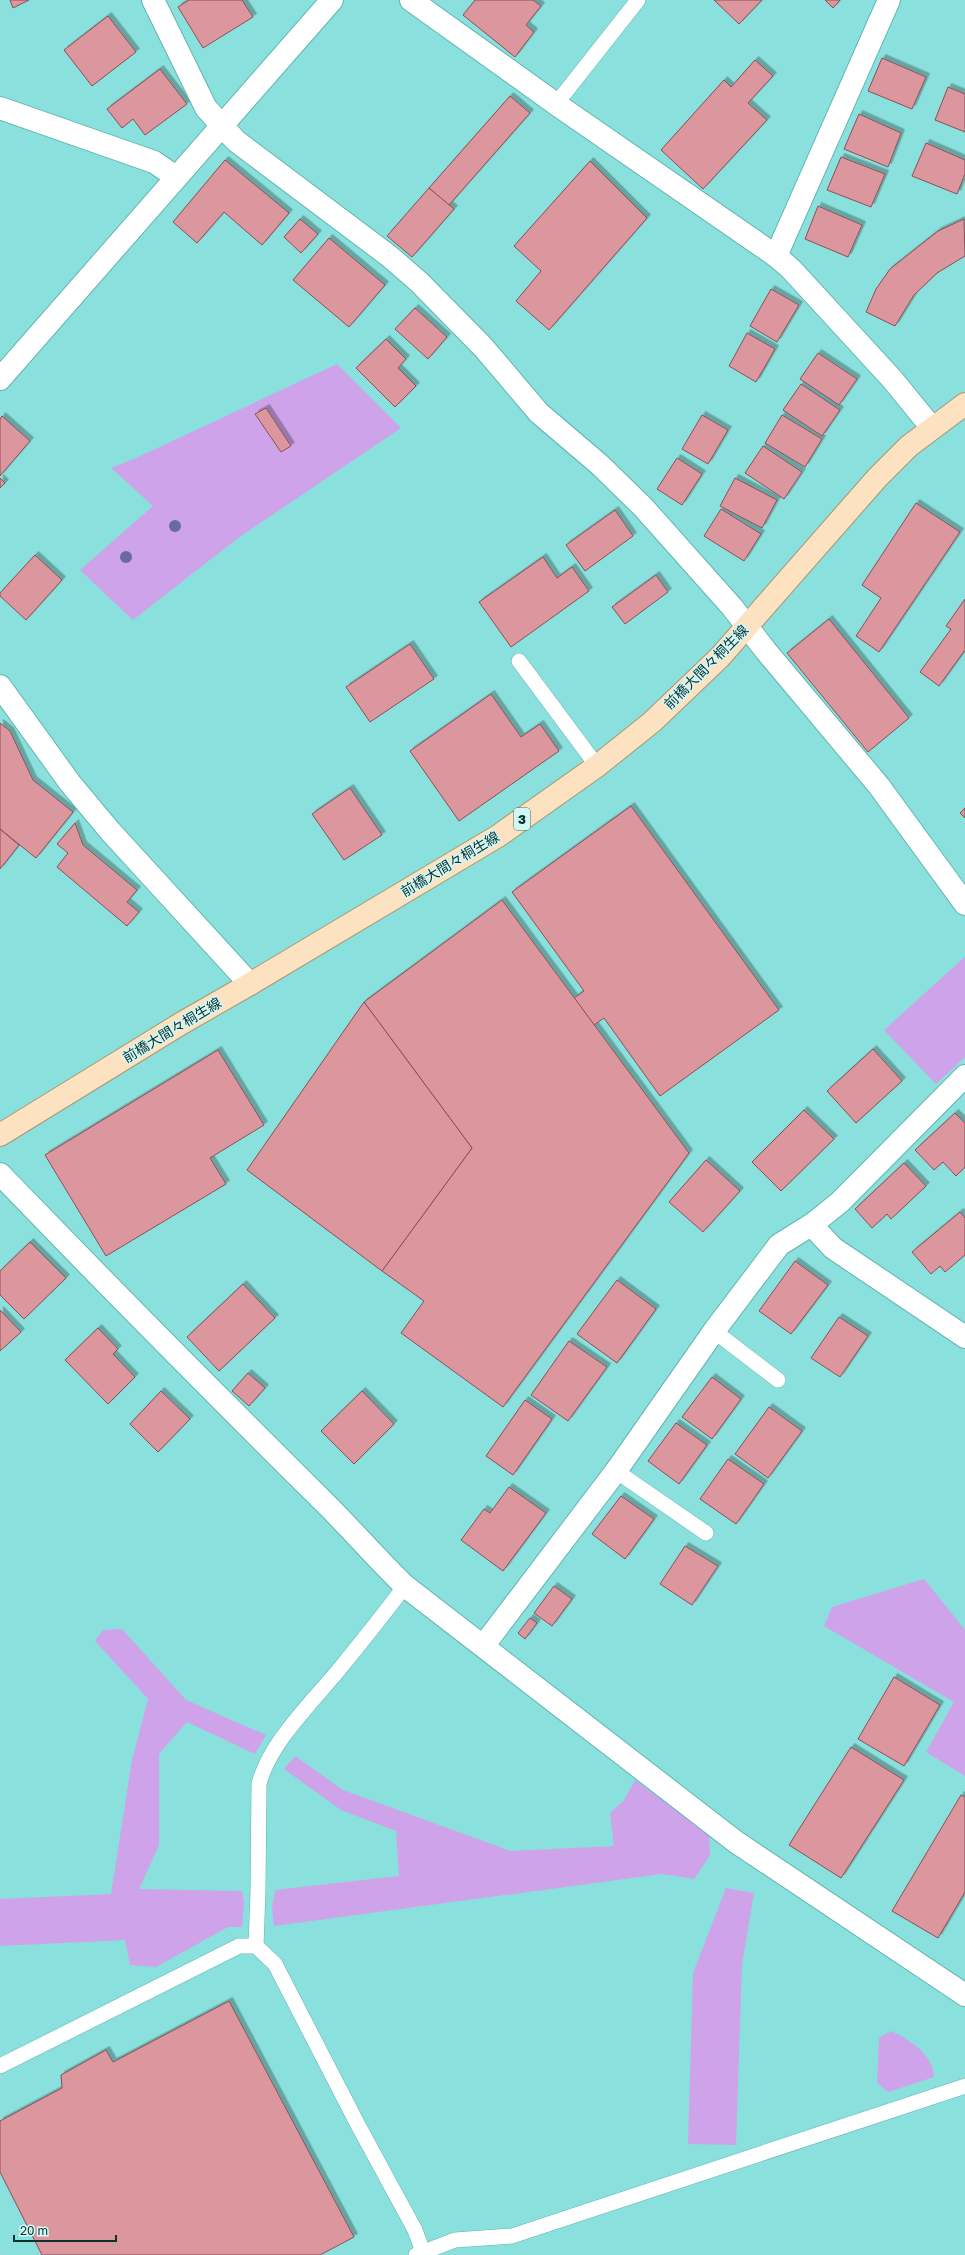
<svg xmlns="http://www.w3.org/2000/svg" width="965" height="2255" font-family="'Golos Text','Noto Sans JP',sans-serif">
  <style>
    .green { fill: #cea3ea }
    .building { fill: #dc979e; stroke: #8c4e57; filter: url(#shadow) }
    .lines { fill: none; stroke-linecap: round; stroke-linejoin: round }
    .lane-casing { stroke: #5fb5b2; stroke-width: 16 }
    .street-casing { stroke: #5fb5b2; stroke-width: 24 }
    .primary-casing { stroke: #a69774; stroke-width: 24 }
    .lane { stroke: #fff; stroke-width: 15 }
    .street { stroke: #fff; stroke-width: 22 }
    .primary { stroke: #fce2c1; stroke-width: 22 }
    .tree { fill: #676c9c }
    .labels { text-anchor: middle; stroke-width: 3; stroke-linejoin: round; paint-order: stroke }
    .shield { fill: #d0f9f6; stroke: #466d6b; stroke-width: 1 }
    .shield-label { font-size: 13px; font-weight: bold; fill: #0b3130 }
    .street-label { font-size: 14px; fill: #0b3130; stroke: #d0f9f6 }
  </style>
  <defs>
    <filter id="shadow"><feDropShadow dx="3.5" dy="-3.5" stdDeviation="0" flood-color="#0004"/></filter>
  </defs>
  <rect width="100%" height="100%" fill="#8ae0dc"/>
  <g class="green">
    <path d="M 337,364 L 401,428 L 238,538 L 133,620 L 80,570 L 153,506 L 111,468 L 136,458 Z"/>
    <path d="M 965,957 L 965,1057 L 936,1084 L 884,1030 Z"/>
    <path d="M 924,1579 L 965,1630 L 965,1776 L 926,1752 L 954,1702 L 824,1626 L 832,1607 Z"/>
    <path d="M 122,1629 L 186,1700 L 266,1735 L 255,1754 L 187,1722 L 159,1754 L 159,1845 L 139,1889 L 242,1891 L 244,1903 L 242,1927 L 228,1927 L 156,1967 L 130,1965 L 125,1940 L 0,1946 L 0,1899 L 111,1894 L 132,1760 L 148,1699 L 95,1641 L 103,1630 Z"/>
    <path d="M 295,1756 L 343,1790 L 511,1851 L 614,1846 L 610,1813 L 624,1800 L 635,1780 L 709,1835 L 710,1855 L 694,1879 L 662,1874 L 274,1926 L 272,1908 L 275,1890 L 399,1876 L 396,1831 L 341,1810 L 284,1769 Z"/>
    <path d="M 726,1888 L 754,1893 L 742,1964 L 736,2145 L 688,2144 L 693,1973 Z"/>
    <path d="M 891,2031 C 910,2040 933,2054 934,2077 L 888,2092 L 877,2083 L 879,2038 Z"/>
  </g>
  <g class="building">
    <path d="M 10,0 L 29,0 L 13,8 Z"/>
    <path d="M 189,0 L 242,0 L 253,17 L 203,48 L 178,7 Z"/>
    <path d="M 475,0 L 533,0 L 541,6 L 526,25 L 534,32 L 515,57 L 463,15 Z"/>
    <path d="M 714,0 L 762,0 L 739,24 Z"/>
    <path d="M 825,0 L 840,0 L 833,8 Z"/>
    <path d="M 108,16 L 136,52 L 92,86 L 64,50 Z"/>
    <path d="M 882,58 L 926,77 L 912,109 L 868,91 Z"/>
    <path d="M 755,60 L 773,76 L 748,103 L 767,120 L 703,189 L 661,150 L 724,80 L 731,87 Z"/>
    <path d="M 160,69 L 187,104 L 145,135 L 133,119 L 122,128 L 107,109 Z"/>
    <path d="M 948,87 L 965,94 L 965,132 L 935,120 Z"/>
    <path d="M 510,96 L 530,113 L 449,205 L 429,188 Z"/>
    <path d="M 859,114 L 901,133 L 888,167 L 844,149 Z"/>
    <path d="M 926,143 L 965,160 L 965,174 L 957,194 L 912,176 Z"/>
    <path d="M 841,157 L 885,174 L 871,207 L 827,190 Z"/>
    <path d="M 225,160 L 289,213 L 262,245 L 224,212 L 197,243 L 173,222 Z"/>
    <path d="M 590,161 L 647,218 L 549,330 L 516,301 L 541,271 L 514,246 Z"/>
    <path d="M 429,188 L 454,209 L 412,257 L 387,236 Z"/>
    <path d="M 818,206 L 862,225 L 848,257 L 805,239 Z"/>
    <path d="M 300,219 L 318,234 L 301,253 L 284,237 Z"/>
    <path d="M 964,219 L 965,256 L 937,273 L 914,295 L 895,326 L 866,312 L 876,289 L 890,269 L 938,231 Z"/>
    <path d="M 329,238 L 385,285 L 349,327 L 293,280 Z"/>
    <path d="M 771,289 L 799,305 L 777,342 L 750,326 Z"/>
    <path d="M 415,308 L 447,337 L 428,359 L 395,329 Z"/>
    <path d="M 747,333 L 775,349 L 756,382 L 729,366 Z"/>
    <path d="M 386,339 L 406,359 L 398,368 L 416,386 L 395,407 L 356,368 Z"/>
    <path d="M 818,353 L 857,379 L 839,405 L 800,379 Z"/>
    <path d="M 801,384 L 840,410 L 822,436 L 783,410 Z"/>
    <path d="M 266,408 L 291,446 L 281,452 L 255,414 Z"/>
    <path d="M 702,415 L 728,430 L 708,464 L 682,449 Z"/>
    <path d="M 782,415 L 822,439 L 805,467 L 765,443 Z"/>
    <path d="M 2,416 L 30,441 L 0,476 L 0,419 Z"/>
    <path d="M 763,446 L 802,472 L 784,499 L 745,473 Z"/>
    <path d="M 677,458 L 702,474 L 682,505 L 657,489 Z"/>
    <path d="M 0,478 L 5,483 L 0,488 Z"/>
    <path d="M 735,478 L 777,500 L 762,528 L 720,506 Z"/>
    <path d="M 916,503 L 960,532 L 879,652 L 856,636 L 881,598 L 862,585 Z"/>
    <path d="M 721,509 L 761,534 L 744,561 L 704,536 Z"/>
    <path d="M 615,510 L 633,536 L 585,571 L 566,545 Z"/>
    <path d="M 35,555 L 62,580 L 26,620 L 0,596 L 0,593 Z"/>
    <path d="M 543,557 L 557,578 L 572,567 L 589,591 L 511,647 L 479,602 Z"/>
    <path d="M 656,575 L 668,592 L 625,624 L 612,607 Z"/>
    <path d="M 965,599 L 965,650 L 939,686 L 920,672 L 951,629 L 946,626 Z"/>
    <path d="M 829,619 L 909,718 L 868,752 L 787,653 Z"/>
    <path d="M 410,644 L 434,679 L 370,722 L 346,687 Z"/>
    <path d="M 491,694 L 521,737 L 540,724 L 559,751 L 459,821 L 410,751 Z"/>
    <path d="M 0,723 L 10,731 L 33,780 L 73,812 L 36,858 L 0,829 Z"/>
    <path d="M 350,788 L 382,835 L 344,860 L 312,814 Z"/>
    <path d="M 631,806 L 779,1010 L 660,1096 L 604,1018 L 594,1025 L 574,998 L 584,991 L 512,892 Z"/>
    <path d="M 965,808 L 965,818 L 960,813 Z"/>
    <path d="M 75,823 L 83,845 L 137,890 L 127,902 L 139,912 L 127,926 L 57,867 L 68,853 L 57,844 Z"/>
    <path d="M 0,829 L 19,845 L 0,869 Z"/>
    <path d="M 502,900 L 689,1153 L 503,1407 L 401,1333 L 424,1301 L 382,1271 L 472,1148 L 364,1002 Z"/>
    <path d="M 364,1002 L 472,1148 L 382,1271 L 247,1170 Z"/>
    <path d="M 873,1049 L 902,1081 L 856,1123 L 827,1091 Z"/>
    <path d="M 218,1050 L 264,1125 L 210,1158 L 226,1184 L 106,1256 L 45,1155 Z"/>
    <path d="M 804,1110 L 834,1139 L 781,1191 L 752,1162 Z"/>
    <path d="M 955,1113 L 965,1123 L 965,1167 L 956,1176 L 943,1162 L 934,1170 L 915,1150 Z"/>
    <path d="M 706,1160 L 740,1191 L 703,1232 L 669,1202 Z"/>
    <path d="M 904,1163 L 926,1186 L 891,1219 L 887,1214 L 872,1228 L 855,1209 Z"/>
    <path d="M 960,1212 L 965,1218 L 965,1255 L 945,1272 L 940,1266 L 931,1274 L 912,1252 Z"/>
    <path d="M 30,1242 L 66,1278 L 24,1319 L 0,1295 L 0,1271 Z"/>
    <path d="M 795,1261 L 828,1285 L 791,1334 L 759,1311 Z"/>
    <path d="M 617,1280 L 656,1309 L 617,1363 L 577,1334 Z"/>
    <path d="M 243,1284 L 275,1318 L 219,1371 L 187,1337 Z"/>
    <path d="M 0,1310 L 21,1332 L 0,1351 Z"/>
    <path d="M 839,1317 L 868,1336 L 840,1377 L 811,1358 Z"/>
    <path d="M 98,1328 L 118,1349 L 113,1354 L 135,1377 L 108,1404 L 65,1360 Z"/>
    <path d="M 569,1341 L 607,1367 L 568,1421 L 531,1395 Z"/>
    <path d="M 248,1373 L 265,1388 L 249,1406 L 232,1391 Z"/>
    <path d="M 712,1377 L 741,1399 L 712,1439 L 682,1417 Z"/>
    <path d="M 161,1391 L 190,1419 L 158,1452 L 130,1424 Z"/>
    <path d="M 362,1391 L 394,1424 L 354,1464 L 321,1431 Z"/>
    <path d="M 525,1400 L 552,1419 L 513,1475 L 486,1456 Z"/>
    <path d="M 769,1407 L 802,1431 L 768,1478 L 735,1454 Z"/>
    <path d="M 676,1423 L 707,1445 L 679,1484 L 648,1461 Z"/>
    <path d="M 728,1459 L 764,1484 L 736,1524 L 700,1499 Z"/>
    <path d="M 509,1487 L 546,1513 L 503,1571 L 461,1540 L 484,1509 L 490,1513 Z"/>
    <path d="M 621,1496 L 654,1519 L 625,1559 L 592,1534 Z"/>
    <path d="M 685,1546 L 718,1566 L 692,1605 L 660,1584 Z"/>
    <path d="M 554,1586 L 572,1599 L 552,1626 L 534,1613 Z"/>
    <path d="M 530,1618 L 537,1623 L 525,1639 L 518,1633 Z"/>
    <path d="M 894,1677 L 940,1705 L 904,1766 L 858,1739 Z"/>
    <path d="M 851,1747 L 904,1780 L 841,1878 L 789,1845 Z"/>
    <path d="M 961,1795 L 965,1797 L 965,1892 L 938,1938 L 892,1911 Z"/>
    <path d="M 229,2001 L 354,2237 L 320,2255 L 42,2255 L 0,2172 L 0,2121 L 62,2088 L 61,2075 L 106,2050 L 113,2062 Z"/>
  </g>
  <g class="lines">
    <g class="lane-casing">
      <g id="lane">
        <path d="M 556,104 L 638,0"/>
        <path d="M 519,661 L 597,766"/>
        <path d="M 714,1331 L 778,1380"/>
        <path d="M 616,1471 L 706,1533"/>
        <path d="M 256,1946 L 258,1891 L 259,1784 C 269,1744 311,1703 337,1672 C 360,1644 383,1615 405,1586"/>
        <path d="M 0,2066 L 239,1946 L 256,1946 L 275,1964 L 358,2125 L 415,2230 L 423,2252"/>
        <path d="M 416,2255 L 455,2240 L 512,2236 L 965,2086"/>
      </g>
    </g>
    <g class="street-casing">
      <g id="street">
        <path d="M 153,0 L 206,108 L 236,141 L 389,256 L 419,282 L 483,347 L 539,413 L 600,465 L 643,507 L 732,607 L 766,651 L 879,786 L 965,904"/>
        <path d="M 411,0 L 556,104 L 776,256 L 791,269 L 892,379 L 932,428"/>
        <path d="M 0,108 L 154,162 L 176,177"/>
        <path d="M 776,256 L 889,0"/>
        <path d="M 0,379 L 332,0"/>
        <path d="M 0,686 L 70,783 L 110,831 L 250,984"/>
        <path d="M 0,1174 C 108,1286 217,1396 327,1505 C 354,1532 378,1560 405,1586 L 736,1842 L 965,1995"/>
        <path d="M 814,1223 L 818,1232 L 833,1248 L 965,1337"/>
        <path d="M 484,1645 L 616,1471 L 714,1331 L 779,1245 L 814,1223 L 840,1202 L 965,1076"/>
      </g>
    </g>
    <g class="primary-casing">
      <path id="primary" d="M 0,1135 L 182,1023 L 250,984 L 498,836 L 597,766 L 652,722 L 720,657 L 877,478 L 909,446 L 965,404"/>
    </g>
    <use href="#lane" class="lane"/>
    <use href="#street" class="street"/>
    <use href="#primary" class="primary"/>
  </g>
  <g class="tree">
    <circle cx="175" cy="526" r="6"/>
    <circle cx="126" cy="557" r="6"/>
  </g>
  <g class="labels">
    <rect class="shield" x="514" y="808" width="16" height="22" rx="3"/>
    <g class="shield-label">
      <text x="522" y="824">3</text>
    </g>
    <g class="street-label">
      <text transform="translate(706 667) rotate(-45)" y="5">前橋大間々桐生線</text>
      <text transform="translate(450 864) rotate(-31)" y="5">前橋大間々桐生線</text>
      <text transform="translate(172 1030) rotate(-31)" y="5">前橋大間々桐生線</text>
    </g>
  </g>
  <path d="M14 2235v6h102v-6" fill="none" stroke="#0b3130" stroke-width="2"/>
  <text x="20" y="2235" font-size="12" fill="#0b3130" stroke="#d0f9f6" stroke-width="3" paint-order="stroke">20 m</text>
</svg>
